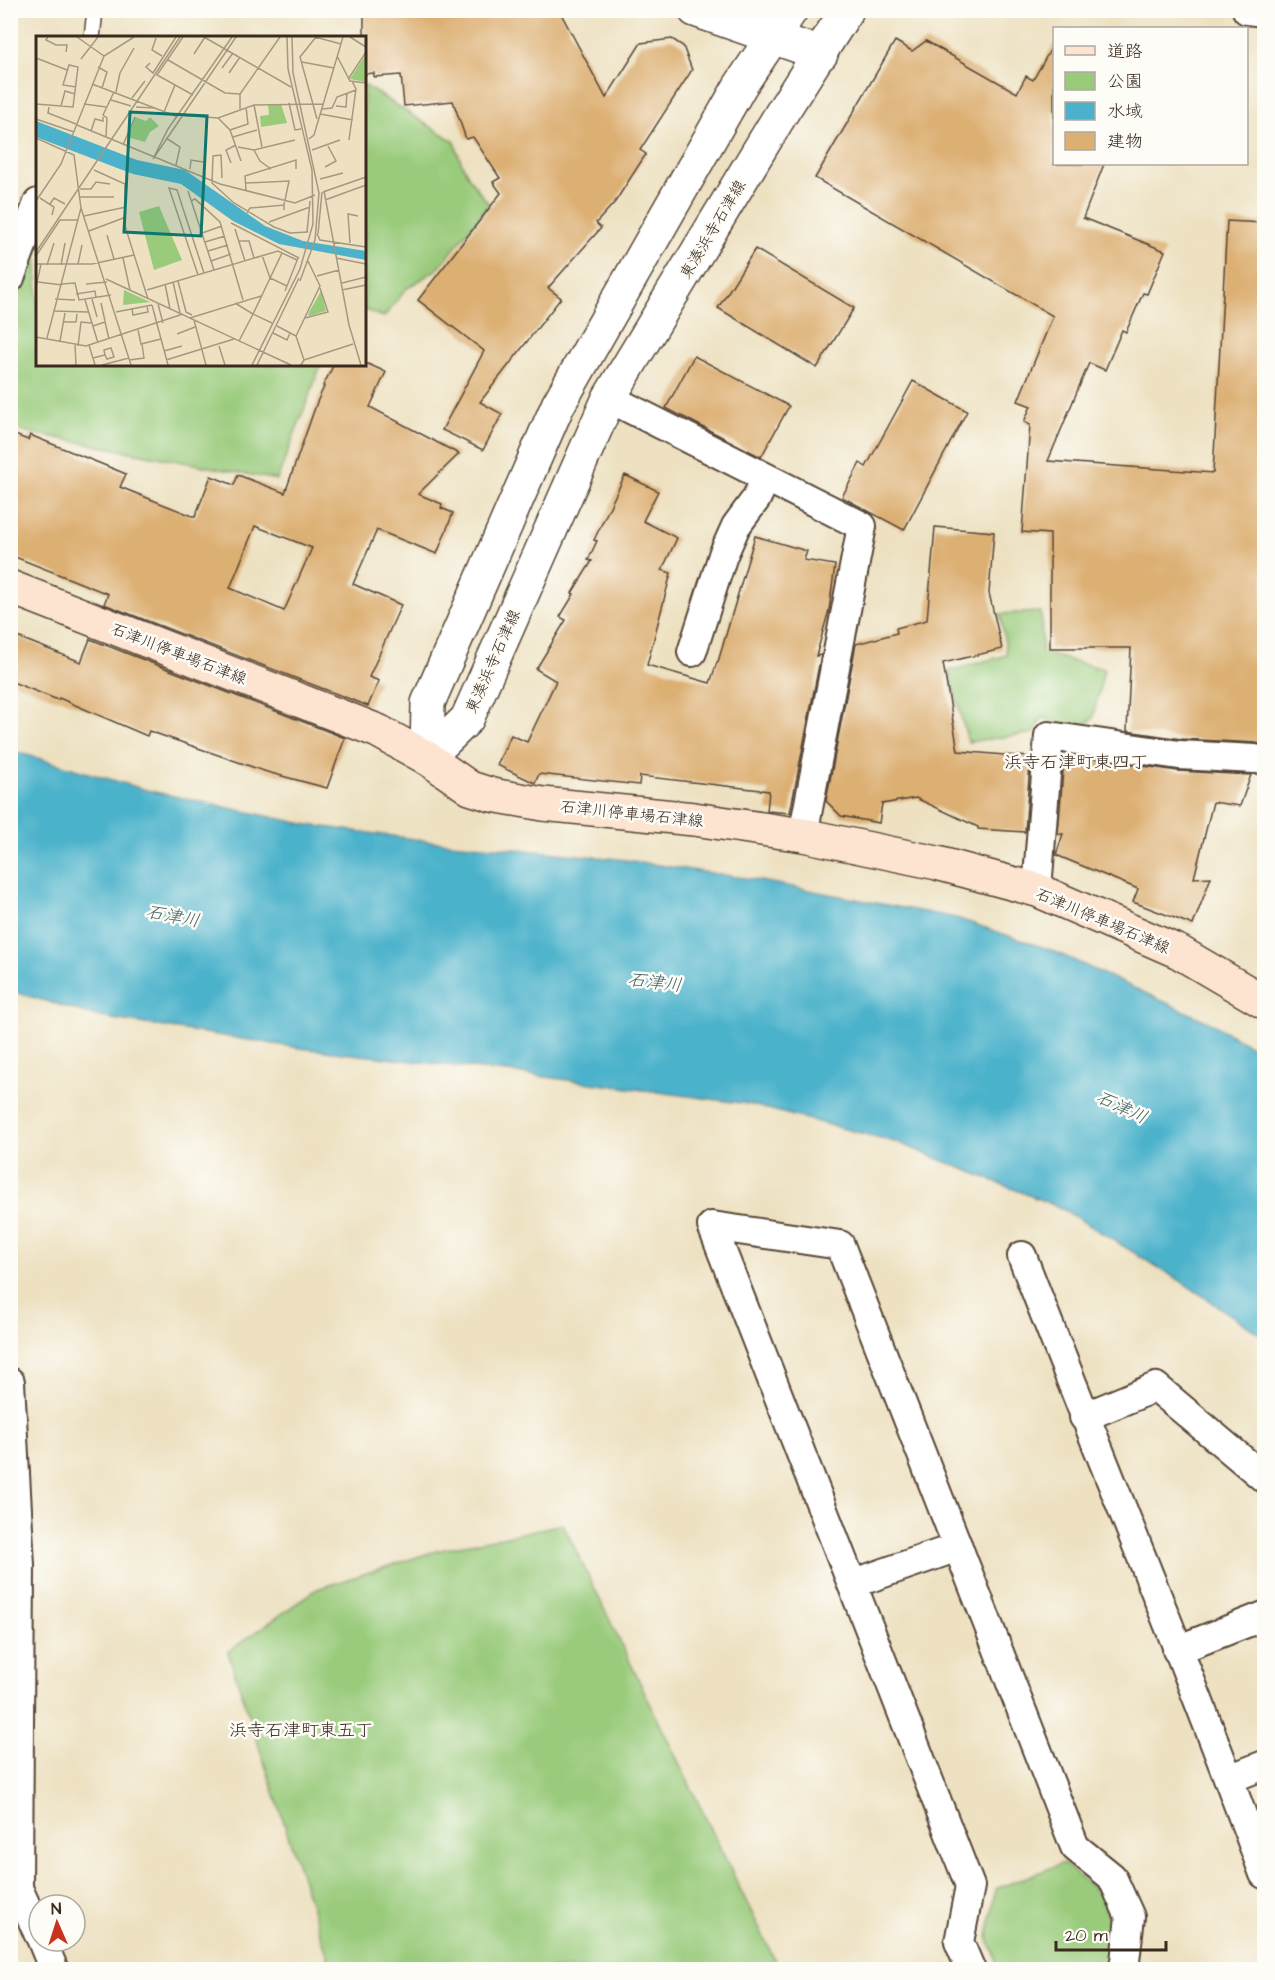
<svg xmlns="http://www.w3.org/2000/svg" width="1275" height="1980" font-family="'Architects Daughter','Klee One',sans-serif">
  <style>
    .green { fill: #9acb7b; stroke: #6a7a4c; stroke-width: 1.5 }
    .water { fill: #4cb2cb; stroke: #446e74; stroke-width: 1.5 }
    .building { fill: #dcaf72; fill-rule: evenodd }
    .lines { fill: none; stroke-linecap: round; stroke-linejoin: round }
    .service-casing { stroke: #564536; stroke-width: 18 }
    .minor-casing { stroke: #564536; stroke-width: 32 }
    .tertiary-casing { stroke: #564536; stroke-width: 36 }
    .secondary-casing { stroke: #564536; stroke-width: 36 }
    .service { stroke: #fff; stroke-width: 15 }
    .minor { stroke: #fff; stroke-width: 28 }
    .tertiary { stroke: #fff; stroke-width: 33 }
    .secondary { stroke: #fde4d1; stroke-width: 33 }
    .labels { text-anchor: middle; stroke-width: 5; stroke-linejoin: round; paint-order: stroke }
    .street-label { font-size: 16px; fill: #3b2a1e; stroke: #fdfcf7 }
    .neighbourhood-label { font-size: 18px; fill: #3b2a1e; stroke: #fdfcf7 }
    .water-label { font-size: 18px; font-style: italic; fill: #426063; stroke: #fdfcf7 }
    .inset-road { fill: none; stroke: #a69880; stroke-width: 1.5 }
    .view { fill: #0f766e; fill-opacity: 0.15; stroke: #0f766e; stroke-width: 3 }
    .inset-edge { fill: none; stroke: #3b2a1e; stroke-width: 3 }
  </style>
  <rect width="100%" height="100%" fill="#fdfcf7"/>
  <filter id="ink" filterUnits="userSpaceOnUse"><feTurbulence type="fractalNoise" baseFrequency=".0167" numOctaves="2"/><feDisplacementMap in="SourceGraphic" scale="12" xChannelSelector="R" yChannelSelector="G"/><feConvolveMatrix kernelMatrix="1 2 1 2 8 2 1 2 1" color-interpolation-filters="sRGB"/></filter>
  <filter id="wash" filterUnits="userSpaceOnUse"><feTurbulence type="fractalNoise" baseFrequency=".008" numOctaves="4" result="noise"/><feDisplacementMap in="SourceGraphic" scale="24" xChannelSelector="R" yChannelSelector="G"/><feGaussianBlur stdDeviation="1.35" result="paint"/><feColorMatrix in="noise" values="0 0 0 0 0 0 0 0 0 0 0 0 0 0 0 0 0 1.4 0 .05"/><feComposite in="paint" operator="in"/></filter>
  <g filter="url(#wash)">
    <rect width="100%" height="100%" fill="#ede1c1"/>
    <g class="green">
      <path d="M 364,85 L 455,142 C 460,167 473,185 489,204 L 439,268 L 406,289 L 384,317 L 365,310 Z"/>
      <path d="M 37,227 L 38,364 L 321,365 L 277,480 L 11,429 L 11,310 Z"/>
      <path d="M 1041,612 L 1042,653 L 1104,669 L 1093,718 L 1082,728 L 1042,718 L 1034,733 L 968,742 L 949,671 L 1007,655 L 1000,614 Z"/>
      <path d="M 563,1524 L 779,1969 L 332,1969 L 228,1652 L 317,1589 L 436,1551 Z"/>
      <path d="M 1063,1863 L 1099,1893 L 1112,1926 L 1105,1969 L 1001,1969 L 998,1967 L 988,1937 L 995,1889 Z"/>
    </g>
    <path class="water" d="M 10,750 L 150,791 L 309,825 L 429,841 L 619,859 L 750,879 L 956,918 L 1051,950 L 1215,1025 L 1264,1054 L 1264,1337 L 1179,1280 L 1061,1208 L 899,1143 L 748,1104 L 516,1073 L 300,1048 L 100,1017 L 11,991 Z"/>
    <g id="blocks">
      <g class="building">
        <path d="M 364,10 L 559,10 L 606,98 L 641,43 L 672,39 L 683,46 L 692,70 L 640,150 L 646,154 L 615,202 L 596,223 L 601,228 L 548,288 L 561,298 L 480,402 L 502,414 L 483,450 L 442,430 L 484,351 L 418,300 L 501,193 L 493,182 L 500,178 L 473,137 L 466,139 L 453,101 L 404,106 L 401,75 L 374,77 L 374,73 L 364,74 Z"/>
        <path d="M 895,41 L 912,51 L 926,41 L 1017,93 L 1026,76 L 1033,80 L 1054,43 L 1054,164 L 1104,164 L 1083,218 L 1165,251 L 1147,294 L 1143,293 L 1126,332 L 1122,330 L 1105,370 L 1089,363 L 1048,461 L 1213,473 L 1227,221 L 1264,223 L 1263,745 L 1256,743 L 1181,739 L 1127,731 L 1131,648 L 1050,648 L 1050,534 L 1022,532 L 1030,425 L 1024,422 L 1031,406 L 1018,401 L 1053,316 L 815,178 Z"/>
        <path d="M 755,249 L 854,308 L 817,368 L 718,308 Z"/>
        <path d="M 694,356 L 789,406 L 761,457 L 666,408 Z"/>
        <path d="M 334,364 L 368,364 L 386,372 L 370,407 L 459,454 L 418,494 L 442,504 L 441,508 L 453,513 L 437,554 L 377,530 L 353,584 L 401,605 L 369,677 L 379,681 L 368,706 L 104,604 L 108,594 L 10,555 L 10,433 L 28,440 L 30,435 L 126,474 L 120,487 L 195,517 L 211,476 L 234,485 L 238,475 L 285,493 L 317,402 L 324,387 L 323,386 ZM 255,526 L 312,548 L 284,611 L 230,588 Z"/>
        <path d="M 913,381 L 967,411 L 904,530 L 842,497 L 860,463 L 866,467 Z"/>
        <path d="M 625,475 L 658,491 L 643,521 L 677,538 L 662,570 L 671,573 L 647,665 L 710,683 L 717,662 L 718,662 L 755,536 L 807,551 L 804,560 L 835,565 L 829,610 L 816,656 L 821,655 L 790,813 L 767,811 L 769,791 L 640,776 L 639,785 L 539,774 L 535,783 L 497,765 L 511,735 L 527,742 L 556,681 L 536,669 L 566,620 L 560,617 L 574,594 L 572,593 L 592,561 L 588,560 L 597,541 L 594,540 Z"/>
        <path d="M 935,527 L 994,532 L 989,593 L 1002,649 L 943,663 L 958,751 L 1029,757 L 1030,763 L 1025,832 L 978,829 L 978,827 L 916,798 L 882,804 L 879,823 L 841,816 L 826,801 L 856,644 L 897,633 L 896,628 L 927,620 Z"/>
        <path d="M 10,634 L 81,662 L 90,639 L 345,738 L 327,788 L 267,772 L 149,731 L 147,736 L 59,698 L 58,700 L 10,681 Z"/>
        <path d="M 1064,758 L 1088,758 L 1178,771 L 1251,775 L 1240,806 L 1213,802 L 1194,878 L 1211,877 L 1193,925 L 1133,902 L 1138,889 L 1056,855 L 1063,834 L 1058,834 Z"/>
      </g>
    </g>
  </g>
  <g filter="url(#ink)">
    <use href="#blocks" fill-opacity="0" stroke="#564536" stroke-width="1.5"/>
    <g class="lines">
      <g class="service-casing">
        <path id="service" d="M 92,38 L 95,10"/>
      </g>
      <g class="minor-casing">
        <g id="minor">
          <path d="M 1247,10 L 1264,12"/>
          <path d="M 10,278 L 38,203"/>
          <path d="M 609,398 L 862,526 L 803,835"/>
          <path d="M 692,652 L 723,555 L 736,526 L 756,499 L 766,478"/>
          <path d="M 1037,890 L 1049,736 L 1179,755 L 1255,759"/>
          <path d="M 1022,1256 C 1102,1462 1188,1666 1264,1874"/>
          <path d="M 10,1382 L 20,1565 L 18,1888 L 39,1935"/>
          <path d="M 1084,1417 L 1156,1387 L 1264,1478"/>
          <path d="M 852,1584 L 958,1547"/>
          <path d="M 1177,1650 L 1264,1616"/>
          <path d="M 1229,1779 L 1264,1765"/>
          <path d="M 42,1941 L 54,1970"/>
          <path d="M 971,1970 L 959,1942 L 970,1886 L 712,1226 L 840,1245 L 1075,1847 L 1112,1877 L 1130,1917 L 1124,1970"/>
        </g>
      </g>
      <g class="tertiary-casing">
        <g id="tertiary">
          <path d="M 695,10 L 821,54"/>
          <path d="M 427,758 L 467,719 L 609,398 L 781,114 L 847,10"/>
          <path d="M 427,758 L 428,703 L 558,405 L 740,86 L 791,10"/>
        </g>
      </g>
      <g class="secondary-casing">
        <path id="secondary" d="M 10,587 L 378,731 L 427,758 L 470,788 L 492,795 L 543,804 L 694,819 L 803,835 L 937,863 L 1037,890 L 1179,952 L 1264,1002"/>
      </g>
      <use href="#service" class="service"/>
      <use href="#minor" class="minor"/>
      <use href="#tertiary" class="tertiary"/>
      <use href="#secondary" class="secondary"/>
    </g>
  </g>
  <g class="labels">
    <g class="street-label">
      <text transform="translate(712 229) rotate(-59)" y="6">東湊浜寺石津線</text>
      <text transform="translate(179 653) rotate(21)" y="6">石津川停車場石津線</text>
      <text transform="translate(492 661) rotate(-66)" y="6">東湊浜寺石津線</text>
      <text transform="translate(632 813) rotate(6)" y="6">石津川停車場石津線</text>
      <text transform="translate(1103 920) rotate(23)" y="6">石津川停車場石津線</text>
    </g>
    <g class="neighbourhood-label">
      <text x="1076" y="768">浜寺石津町東四丁</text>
      <text x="301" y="1736">浜寺石津町東五丁</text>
    </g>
    <g class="water-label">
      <text transform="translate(173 916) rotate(11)" y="6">石津川</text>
      <text transform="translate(655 982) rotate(7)" y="6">石津川</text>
      <text transform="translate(1122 1107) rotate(25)" y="6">石津川</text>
    </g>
  </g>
  <g transform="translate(36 36)">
    <rect width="330" height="330" fill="#ede1c1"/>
    <path d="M 330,18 L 330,46 L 314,43 ZM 232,68 L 245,68 L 251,87 L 225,91 L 224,80 L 233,79 ZM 99,81 L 110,85 L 114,81 L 123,90 L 114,96 L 109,106 L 91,101 ZM 123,170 L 146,224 L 118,234 L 103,176 ZM 88,254 L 114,266 L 87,269 ZM 285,255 L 290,275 L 273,280 L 272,278 Z" fill="#9acb7b"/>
    <path d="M 0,85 L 101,124 L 149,134 L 229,190 L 267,205 L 330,215 L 330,224 L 243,208 L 197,185 L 145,148 L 97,138 L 0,101 Z" fill="#4cb2cb"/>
    <path class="inset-road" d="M 12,1 L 10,4 L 20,9 L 31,9 L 30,16M 41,1 L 68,20M 147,1 L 121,39 L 157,59M 168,1 L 255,51M 256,1 L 257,37 L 283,157 L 279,204 L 264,245M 279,1 L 305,8M 280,1 L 264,21 L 281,83M 314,1 L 330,11M 120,2 L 116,14 L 126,20M 158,18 L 169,1M 301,20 L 314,45 L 330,47M 0,22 L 31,34M 45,23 L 62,1M 132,24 L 189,57 L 204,58M 266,26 L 298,32M 114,27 L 110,31 L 117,37 L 140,1M 62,31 L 71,36 L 66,52M 186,32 L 197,17M 193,37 L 204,21M 313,42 L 330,16M 56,48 L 142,81M 80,56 L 84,37 L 98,12M 96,62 L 109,45M 75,64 L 95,70M 253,67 L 259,94 L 265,93M 0,68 L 37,71 L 42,31 L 33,29 L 27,49 L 40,51M 48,68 L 70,71M 218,69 L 226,111M 25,70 L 29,55 L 39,58M 300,70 L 310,71 L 311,57M 13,71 L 12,77 L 40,88M 100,71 L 118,72M 204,73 L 204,58 L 244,1M 286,73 L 296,72 L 301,61 L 320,54M 128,76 L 139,49M 284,78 L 317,84M 142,79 L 182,82 L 218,69 L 287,68M 182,82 L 194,94 L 205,125M 0,83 L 38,96M 41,89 L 184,148 L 259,167 L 279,159M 194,94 L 212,88 L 210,71M 55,95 L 59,83 L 67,85 L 67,81M 70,101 L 71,82 L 67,79 L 78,56M 197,101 L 221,94M 0,102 L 38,119 L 45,172 L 95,329M 130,102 L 144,111 L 140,129M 273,103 L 278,99 L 307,1M 313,104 L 320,53 L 316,45M 87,109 L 99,81M 202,111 L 218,114 L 259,104M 218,114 L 224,125 L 235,133M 276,114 L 304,104M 118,121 L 132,93 L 196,1M 117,123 L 200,1M 195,127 L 190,114 L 200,109M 289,131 L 300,125 L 292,110M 154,133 L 155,124 L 167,126M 58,134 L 89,148 L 89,190 L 112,263M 186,142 L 185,119 L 177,120 L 176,147 L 198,167 L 238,191 L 254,197 L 272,196M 284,143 L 307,137M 210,147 L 253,145 L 248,169M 44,153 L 55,153 L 60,146 L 74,148M 210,154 L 209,140 L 260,124 L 260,133M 152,155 L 178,234M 288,155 L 313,289 L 325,329M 287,156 L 330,141M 44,161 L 78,161M 4,162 L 18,171 L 16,179M 289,164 L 330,149M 0,165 L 25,128 L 68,20 L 98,1M 155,165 L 159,163 L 184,186 L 207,264M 14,168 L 18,162 L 29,168M 211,177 L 214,172 L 248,169 L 248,174M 48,180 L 90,171M 233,186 L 274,171M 195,187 L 263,222M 199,193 L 209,225M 53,195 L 90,181M 271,196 L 274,165M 166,197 L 186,190M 281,198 L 284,204 L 330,211M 282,198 L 286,156M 71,199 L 78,223M 202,205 L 213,205 L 218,222M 169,206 L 189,200M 314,207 L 312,178 L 322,180M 172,215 L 192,209M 0,216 L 144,1M 226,219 L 234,242 L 251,250M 0,220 L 24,184 L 42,184M 87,222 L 94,254M 300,222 L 330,228M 175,225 L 195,218M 0,228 L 56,228 L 98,219M 42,228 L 46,209M 11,229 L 18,207M 25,229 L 29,207M 162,239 L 133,152 L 141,154 L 168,237M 281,240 L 303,234M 70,243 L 255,329M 142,245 L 150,276 L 156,279M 2,246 L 26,249M 137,246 L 144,277M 306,247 L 330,241M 26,248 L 39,247 L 43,264 L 75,259M 50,248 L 71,246M 129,248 L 134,273M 0,251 L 5,228M 111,254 L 242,215 L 246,217M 306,254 L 330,249M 249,255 L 262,222M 40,258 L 59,255 L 60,262M 19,263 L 39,264M 56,263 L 61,281M 49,264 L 62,307M 65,267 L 69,285M 199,267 L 217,278 L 203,305M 122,268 L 127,287M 116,269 L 121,288M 96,272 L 97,279 L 112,276 L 111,270M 17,275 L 52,276M 80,276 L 116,269M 154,282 L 225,260M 269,282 L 292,276 L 284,252M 158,284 L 170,329M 28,286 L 40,286 L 41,278M 236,287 L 217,278 L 246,217 L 261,224M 121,288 L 132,329M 57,290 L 69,286 L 73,303M 241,290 L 260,300M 102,294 L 105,308 L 125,303M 237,297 L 251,304 L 254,297M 141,298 L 159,291M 0,301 L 50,310 L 147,278M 11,302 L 45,172M 24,305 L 29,277M 39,309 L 40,329M 53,309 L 59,329M 42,310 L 45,286 L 55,287M 183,310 L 189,329M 128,315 L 146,310M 57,322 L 69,319 L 68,314 L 75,312 L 78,321 L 71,323 L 69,319M 93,324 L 108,322 L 106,308M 130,324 L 198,303M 268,324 L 317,308M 66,329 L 93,322M 216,329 L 264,233 L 277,188 L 276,134 L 252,33 L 251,1M 221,329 L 263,242M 265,329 L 268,324 L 260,300 L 284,250 L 272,225"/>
    <path class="view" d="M 94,76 L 171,80 L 165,200 L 88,196 Z"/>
    <rect width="330" height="330" class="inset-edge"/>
  </g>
  <rect width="1275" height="1980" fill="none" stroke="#fdfcf7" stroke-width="36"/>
  <rect x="1053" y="27" width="195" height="138" fill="#fdfcf7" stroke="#afa8a0" stroke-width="1.5"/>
  <rect x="1065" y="46" width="30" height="9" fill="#fde4d1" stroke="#afa8a0" stroke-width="1.5"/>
  <text x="1107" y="57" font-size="18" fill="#3b2a1e">道路</text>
  <rect x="1065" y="72" width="30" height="18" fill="#9acb7b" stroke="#afa8a0" stroke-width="1.5"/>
  <text x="1107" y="87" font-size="18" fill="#3b2a1e">公園</text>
  <rect x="1065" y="102" width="30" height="18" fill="#4cb2cb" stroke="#afa8a0" stroke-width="1.5"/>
  <text x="1107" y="117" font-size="18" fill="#3b2a1e">水域</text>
  <rect x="1065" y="132" width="30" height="18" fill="#dcaf72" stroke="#afa8a0" stroke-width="1.5"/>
  <text x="1107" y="147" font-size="18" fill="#3b2a1e">建物</text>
  <g transform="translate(57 1923) rotate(357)"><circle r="28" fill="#fdfcf7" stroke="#afa8a0" stroke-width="1.5"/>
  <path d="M0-4.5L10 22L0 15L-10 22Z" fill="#c8321e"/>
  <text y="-9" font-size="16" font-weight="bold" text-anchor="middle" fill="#3b2a1e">N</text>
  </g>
  <path d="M1056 1941v9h110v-9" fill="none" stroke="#3b2a1e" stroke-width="3"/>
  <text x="1065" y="1941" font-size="18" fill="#3b2a1e" stroke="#fdfcf7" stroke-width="4.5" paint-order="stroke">20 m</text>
</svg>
